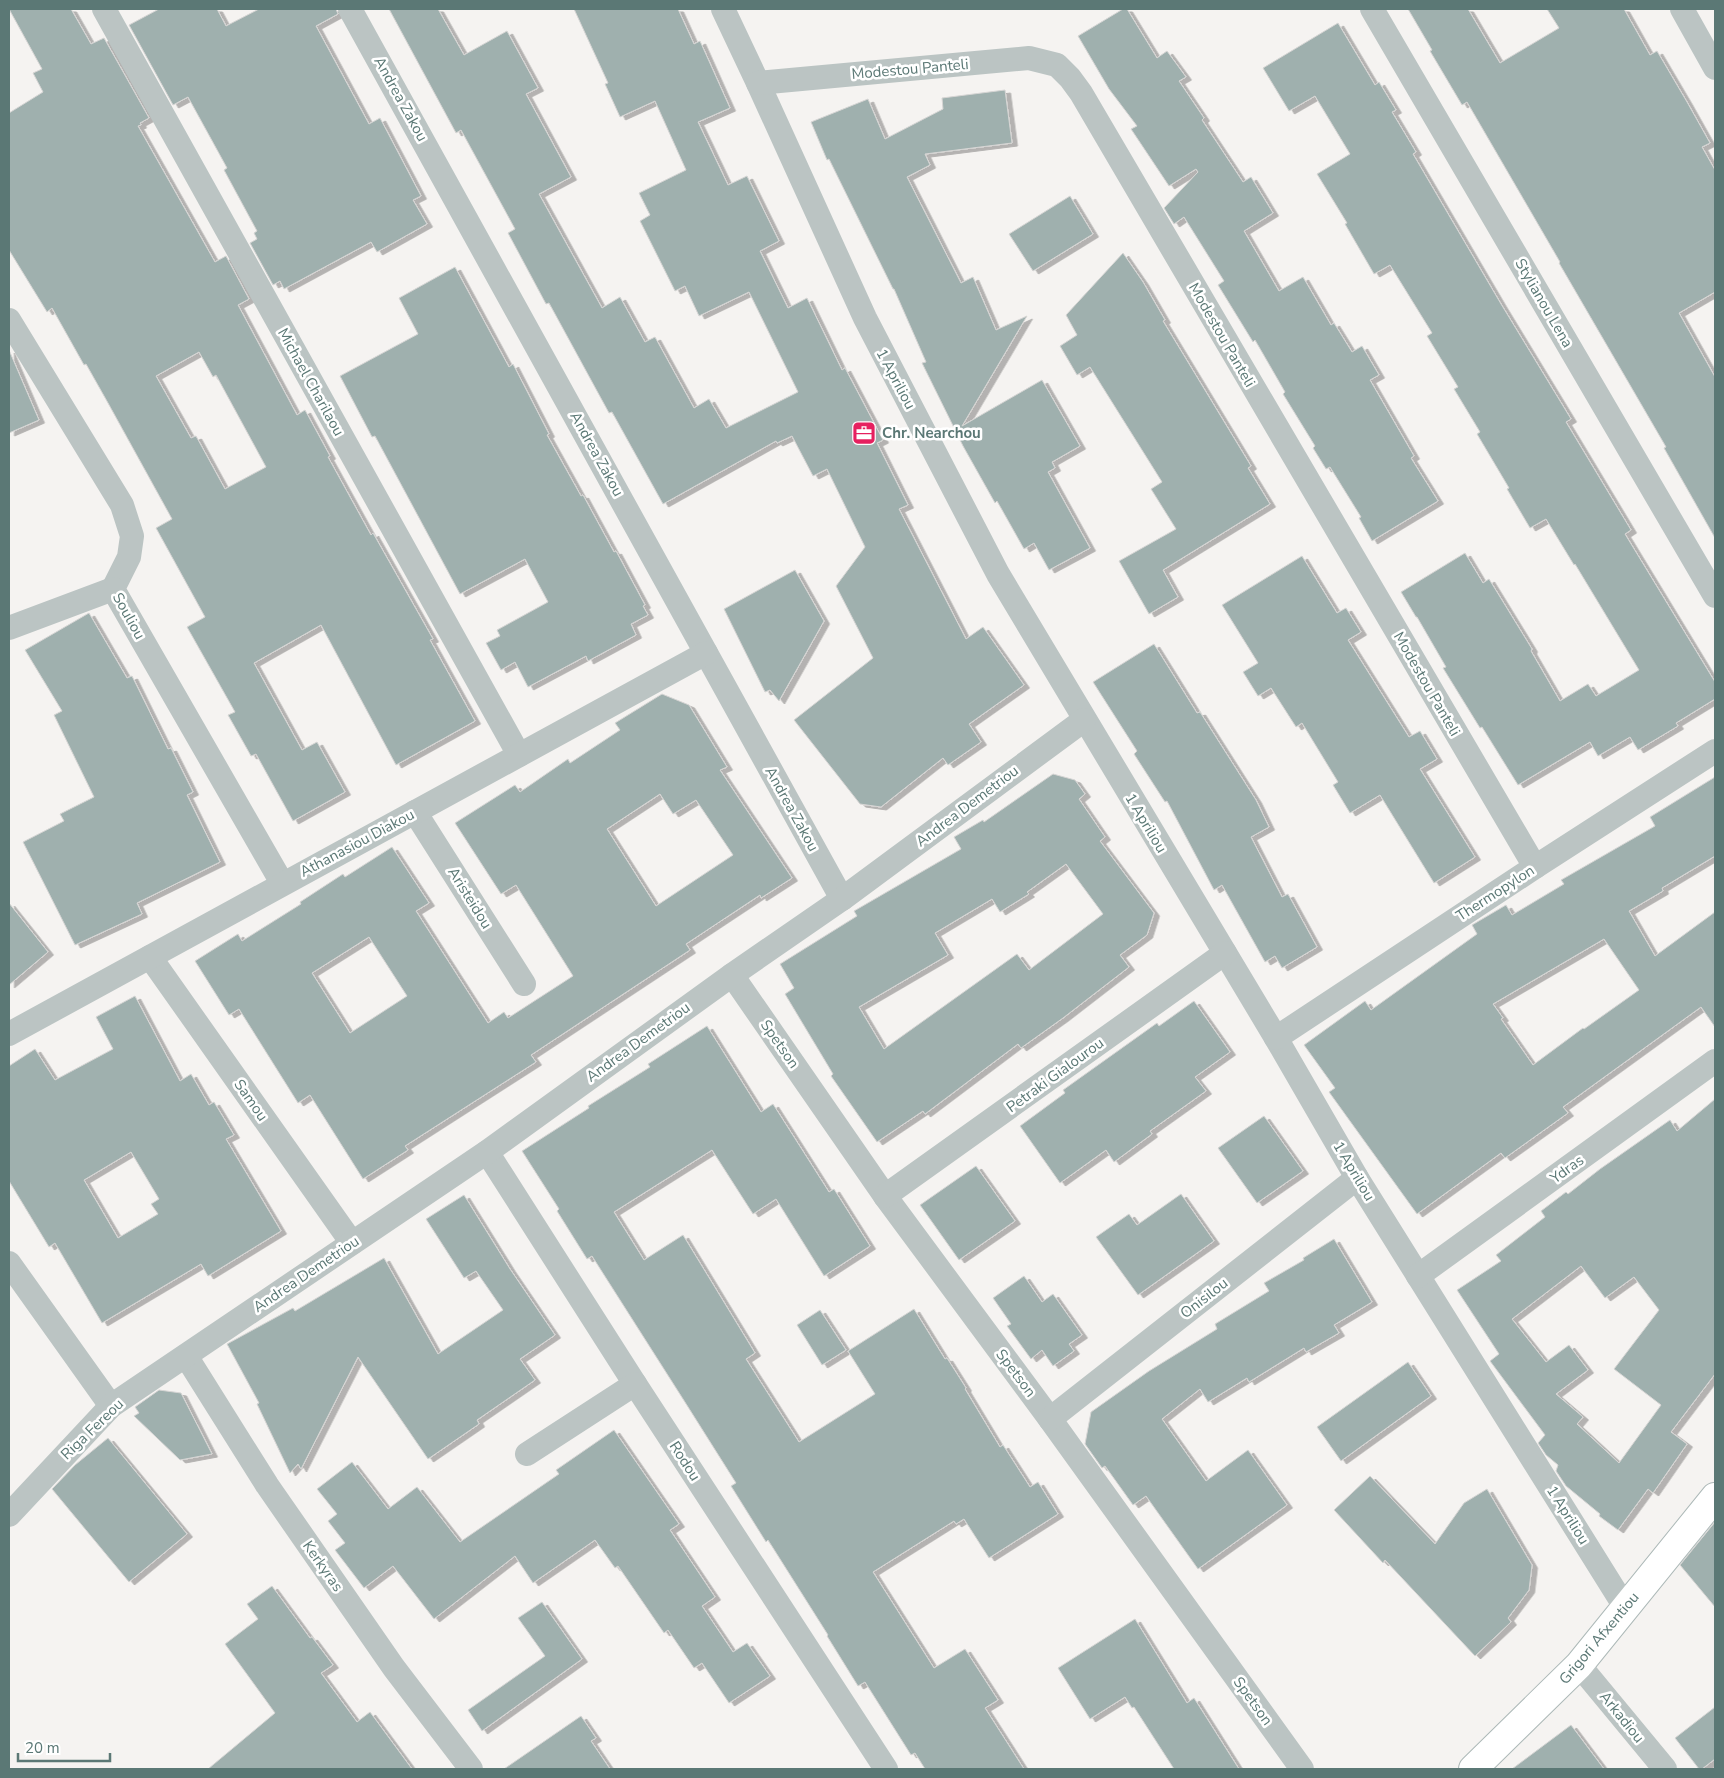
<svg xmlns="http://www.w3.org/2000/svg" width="1724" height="1778" font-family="'Nunito Sans',sans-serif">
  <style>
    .building { fill: #9fb0ae; stroke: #d6d5d4; fill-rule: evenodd; filter: url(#shadow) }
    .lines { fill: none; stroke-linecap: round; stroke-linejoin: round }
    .secondary-casing { stroke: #adb9b8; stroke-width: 30 }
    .street { stroke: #bbc4c3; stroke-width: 24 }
    .secondary { stroke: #fff; stroke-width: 28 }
    .labels { text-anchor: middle; stroke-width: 5; stroke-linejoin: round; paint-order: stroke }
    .street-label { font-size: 15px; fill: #5b7875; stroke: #fff }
    .poi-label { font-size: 15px; font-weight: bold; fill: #5b7875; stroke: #fff; text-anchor: start }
  </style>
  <defs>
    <filter id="shadow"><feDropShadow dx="5.5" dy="3" stdDeviation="0" flood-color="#0004"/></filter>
  </defs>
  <rect width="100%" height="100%" fill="#f5f3f1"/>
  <g class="building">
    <path d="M 9,9 L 71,9 L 91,44 L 104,38 L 149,118 L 140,123 L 141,125 L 138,126 L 215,262 L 226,256 L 249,299 L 238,305 L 297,415 L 305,410 L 330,456 L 328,457 L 371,535 L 373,533 L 433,639 L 430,640 L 475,721 L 396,765 L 321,625 L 254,663 L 302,750 L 317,742 L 345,792 L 293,821 L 256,754 L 251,756 L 228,715 L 235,712 L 187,627 L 205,617 L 156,528 L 172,519 L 108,403 L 86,364 L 84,365 L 52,308 L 47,312 L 9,250 L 9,113 L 43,92 L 33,73 L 42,69 ZM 199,352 L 213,377 L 216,375 L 266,467 L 225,489 L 196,436 L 191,438 L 156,376 Z"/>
    <path d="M 159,9 L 217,9 L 226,26 L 259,9 L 336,9 L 338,14 L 316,26 L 369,124 L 380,118 L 421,196 L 413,200 L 427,224 L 377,252 L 371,242 L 284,289 L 280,281 L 273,285 L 250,243 L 257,239 L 254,233 L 257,231 L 224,170 L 227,168 L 188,97 L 173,105 L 129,25 Z"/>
    <path d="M 389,9 L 438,9 L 464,55 L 507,31 L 538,88 L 526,94 L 571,177 L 539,194 L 602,308 L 620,297 L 645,342 L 655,337 L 694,408 L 709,399 L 726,428 L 798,392 L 749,292 L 699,316 L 685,286 L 675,291 L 640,221 L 650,215 L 639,193 L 686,170 L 655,101 L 620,117 L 605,84 L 608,83 L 574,9 L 678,9 L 694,44 L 700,41 L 730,108 L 698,122 L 728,185 L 747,176 L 779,241 L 760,251 L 788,308 L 807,298 L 842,370 L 845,368 L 883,440 L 877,443 L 908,505 L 899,509 L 966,639 L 983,627 L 1024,685 L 969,724 L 981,742 L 948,765 L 943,758 L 881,807 L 860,804 L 794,720 L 873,658 L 836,586 L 865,547 L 827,469 L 813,476 L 792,436 L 777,443 L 776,441 L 663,504 L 612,412 L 609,413 L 549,303 L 546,304 L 508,233 L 515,229 L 461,130 L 456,133 Z"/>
    <path d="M 1123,9 L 1127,9 L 1157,58 L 1167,51 L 1186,77 L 1179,81 L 1204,118 L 1202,120 L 1243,182 L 1251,177 L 1273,213 L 1244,231 L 1279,291 L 1303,277 L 1331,325 L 1334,323 L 1352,352 L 1362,346 L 1379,375 L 1370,380 L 1414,456 L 1411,458 L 1438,501 L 1372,541 L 1359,518 L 1361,517 L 1330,467 L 1326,469 L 1313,448 L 1315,446 L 1283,394 L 1285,392 L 1255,340 L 1253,342 L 1218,285 L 1224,281 L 1184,217 L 1174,224 L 1164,208 L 1198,172 L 1196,169 L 1169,186 L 1131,129 L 1137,126 L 1109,89 L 1078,36 Z"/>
    <path d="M 1408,9 L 1468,9 L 1500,63 L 1559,28 L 1547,9 L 1624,9 L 1650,55 L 1657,51 L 1687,102 L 1710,143 L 1702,147 L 1715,170 L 1715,292 L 1679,313 L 1715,377 L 1715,538 L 1664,448 L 1666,447 L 1559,263 L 1560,262 L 1467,102 L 1462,105 L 1430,51 L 1432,50 Z"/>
    <path d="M 1338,23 L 1375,85 L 1379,82 L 1396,110 L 1392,112 L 1416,152 L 1413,154 L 1501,304 L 1571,419 L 1566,422 L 1631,530 L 1625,534 L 1715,682 L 1715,699 L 1676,723 L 1678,726 L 1638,750 L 1630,737 L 1598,756 L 1590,742 L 1518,785 L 1482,727 L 1480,728 L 1443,668 L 1446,667 L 1417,617 L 1416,617 L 1401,592 L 1465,553 L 1483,583 L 1489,579 L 1532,649 L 1531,651 L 1560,701 L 1588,684 L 1596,696 L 1639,670 L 1575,564 L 1574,565 L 1546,519 L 1530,528 L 1507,489 L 1509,488 L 1477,434 L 1480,432 L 1454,389 L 1458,387 L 1427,336 L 1432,333 L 1390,265 L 1374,274 L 1345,224 L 1347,223 L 1317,174 L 1350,154 L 1315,96 L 1289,111 L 1263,68 Z"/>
    <path d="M 1005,90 L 1012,143 L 925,154 L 930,165 L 907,177 L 961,283 L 973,277 L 996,330 L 1027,316 L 962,426 L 1042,380 L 1080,446 L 1052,462 L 1055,468 L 1048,472 L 1090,548 L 1049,570 L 1034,543 L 1024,549 L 997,501 L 995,503 L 963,446 L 922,363 L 926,362 L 894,289 L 893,289 L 829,159 L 827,160 L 811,122 L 868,99 L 885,139 L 943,109 L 942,98 Z"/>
    <path d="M 1070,196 L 1093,234 L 1033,271 L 1009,234 Z"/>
    <path d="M 1123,253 L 1143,282 L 1165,320 L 1163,321 L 1251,466 L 1248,468 L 1270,504 L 1163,570 L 1178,597 L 1149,614 L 1119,561 L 1176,529 L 1151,489 L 1162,482 L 1090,367 L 1077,375 L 1060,346 L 1077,335 L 1066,315 Z"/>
    <path d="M 455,267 L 509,367 L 513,364 L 549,434 L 547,435 L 581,496 L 583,495 L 614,552 L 616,551 L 645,605 L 643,606 L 648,615 L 631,624 L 636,635 L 588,661 L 586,656 L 528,687 L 515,662 L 501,670 L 486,643 L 500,636 L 497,630 L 548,602 L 525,559 L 460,594 L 375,436 L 372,437 L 340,376 L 418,334 L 399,298 Z"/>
    <path d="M 9,350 L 39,420 L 9,433 Z"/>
    <path d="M 1302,556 L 1337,613 L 1346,608 L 1361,632 L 1348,640 L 1409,737 L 1420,731 L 1437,759 L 1420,769 L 1475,857 L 1434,883 L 1380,795 L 1350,813 L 1333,785 L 1338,782 L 1302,723 L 1296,727 L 1271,688 L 1258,696 L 1243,672 L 1258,663 L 1222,605 Z"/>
    <path d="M 795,570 L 824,621 L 779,701 L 770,690 L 765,692 L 724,609 Z"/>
    <path d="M 89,613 L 127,678 L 132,676 L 168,749 L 171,748 L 193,792 L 187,795 L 220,862 L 137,903 L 142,914 L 75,945 L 23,842 L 64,821 L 60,814 L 94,797 L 54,715 L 62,711 L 25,650 Z"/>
    <path d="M 1154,644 L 1197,713 L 1200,712 L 1256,800 L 1269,827 L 1251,837 L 1282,897 L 1288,894 L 1317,947 L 1282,968 L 1275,956 L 1265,962 L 1222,885 L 1214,890 L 1167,801 L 1165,802 L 1134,754 L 1137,751 L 1093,682 Z"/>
    <path d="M 662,694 L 689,705 L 727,767 L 720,770 L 792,878 L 761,898 L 760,895 L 686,944 L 690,950 L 531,1055 L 536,1062 L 405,1146 L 408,1150 L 363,1179 L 310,1095 L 298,1103 L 239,1009 L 229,1015 L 195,961 L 238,934 L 242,941 L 301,904 L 300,902 L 343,874 L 345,877 L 392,847 L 429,903 L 416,911 L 488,1023 L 504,1012 L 508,1018 L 573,976 L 516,885 L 501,894 L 455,823 L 515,785 L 520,792 L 568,759 L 570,763 L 620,730 L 615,723 ZM 660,794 L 673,814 L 696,800 L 733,855 L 656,906 L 607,829 ZM 369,937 L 407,996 L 350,1033 L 312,973 Z"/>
    <path d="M 1053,774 L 1075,780 L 1085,794 L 1079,799 L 1105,837 L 1100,841 L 1154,913 L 1147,935 L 1120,955 L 1129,967 L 1063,1018 L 1021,1048 L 1018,1044 L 925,1114 L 923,1111 L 877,1142 L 831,1076 L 833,1074 L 785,994 L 794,988 L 780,964 L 857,916 L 854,911 L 961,849 L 954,837 L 983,820 L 984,822 ZM 1066,864 L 1103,914 L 1029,970 L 1017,954 L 884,1049 L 859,1007 L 948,955 L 935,933 L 992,899 L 1000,912 L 1029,894 L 1027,892 Z"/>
    <path d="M 1715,777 L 1715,856 L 1662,888 L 1663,891 L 1629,911 L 1655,956 L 1715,912 L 1715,1027 L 1701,1007 L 1563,1107 L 1568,1113 L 1505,1158 L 1501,1153 L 1417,1214 L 1329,1092 L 1335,1088 L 1304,1045 L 1365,1001 L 1371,1010 L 1477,934 L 1472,925 L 1506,905 L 1512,915 L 1564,884 L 1561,880 L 1655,826 L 1650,817 ZM 1604,939 L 1639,990 L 1584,1029 L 1583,1028 L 1533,1065 L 1501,1019 L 1503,1018 L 1493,1004 Z"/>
    <path d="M 9,903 L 48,952 L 9,985 Z"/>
    <path d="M 135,996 L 180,1081 L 191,1074 L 209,1105 L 214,1102 L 234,1135 L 226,1139 L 281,1231 L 208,1276 L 201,1264 L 102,1323 L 55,1243 L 49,1247 L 9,1181 L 9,1066 L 35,1049 L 55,1080 L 113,1049 L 96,1017 ZM 131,1152 L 159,1199 L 151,1204 L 158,1214 L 118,1238 L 84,1180 Z"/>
    <path d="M 1194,1001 L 1230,1052 L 1195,1077 L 1206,1091 L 1150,1131 L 1152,1134 L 1114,1162 L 1106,1150 L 1060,1183 L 1020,1126 L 1065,1093 L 1063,1090 L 1157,1023 L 1159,1026 Z"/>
    <path d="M 707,1026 L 761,1112 L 773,1104 L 829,1192 L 834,1189 L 870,1246 L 824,1276 L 776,1199 L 753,1214 L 712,1150 L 614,1212 L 644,1260 L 683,1235 L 755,1353 L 746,1359 L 799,1442 L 875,1394 L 848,1351 L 914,1309 L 945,1359 L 947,1358 L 966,1388 L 965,1389 L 1000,1447 L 1003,1445 L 1030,1487 L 1038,1482 L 1058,1514 L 989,1558 L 964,1519 L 956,1524 L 954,1521 L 873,1572 L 934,1668 L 965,1649 L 998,1700 L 985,1708 L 1024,1769 L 925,1769 L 915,1753 L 911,1755 L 865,1682 L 858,1686 L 827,1636 L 828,1635 L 768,1540 L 766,1542 L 731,1486 L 736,1483 L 683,1399 L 592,1256 L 587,1259 L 557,1211 L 559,1209 L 522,1151 L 589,1108 L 588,1106 L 650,1067 L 648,1064 Z"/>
    <path d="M 1715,1099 L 1715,1374 L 1671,1432 L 1687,1444 L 1653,1493 L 1648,1489 L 1618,1530 L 1599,1516 L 1600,1514 L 1566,1486 L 1556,1471 L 1558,1465 L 1546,1455 L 1538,1443 L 1545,1435 L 1490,1361 L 1499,1354 L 1457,1290 L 1501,1261 L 1496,1255 L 1545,1217 L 1541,1211 L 1566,1192 L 1568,1194 L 1600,1169 L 1670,1120 L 1677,1131 ZM 1581,1266 L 1605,1298 L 1634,1277 L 1659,1310 L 1614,1369 L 1661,1405 L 1619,1463 L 1577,1424 L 1583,1417 L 1556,1394 L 1588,1370 L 1569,1345 L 1546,1362 L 1512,1319 Z"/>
    <path d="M 1264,1116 L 1303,1171 L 1257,1203 L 1218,1148 Z"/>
    <path d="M 976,1166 L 1015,1221 L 959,1260 L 920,1205 Z"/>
    <path d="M 1181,1194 L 1214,1241 L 1138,1295 L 1096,1237 L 1129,1214 L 1137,1225 Z"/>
    <path d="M 464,1195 L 510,1269 L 555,1335 L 520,1359 L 535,1380 L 477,1420 L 479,1424 L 428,1459 L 358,1357 L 301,1469 L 298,1464 L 290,1473 L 257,1404 L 259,1403 L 227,1344 L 293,1308 L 295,1311 L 384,1258 L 438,1354 L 503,1310 L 476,1271 L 464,1278 L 426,1219 Z"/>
    <path d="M 1334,1239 L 1372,1302 L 1334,1325 L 1339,1333 L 1306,1352 L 1304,1348 L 1249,1382 L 1247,1378 L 1208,1402 L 1200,1389 L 1162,1419 L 1206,1481 L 1248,1450 L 1287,1505 L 1198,1569 L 1146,1496 L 1133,1505 L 1105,1466 L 1102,1468 L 1085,1444 L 1091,1412 L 1149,1371 L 1217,1329 L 1215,1324 L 1269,1291 L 1264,1283 L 1304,1260 L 1303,1258 Z"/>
    <path d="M 1024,1276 L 1042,1302 L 1053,1294 L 1082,1335 L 1069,1344 L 1074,1351 L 1053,1366 L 1042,1350 L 1031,1359 L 1007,1326 L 1011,1324 L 993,1298 Z"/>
    <path d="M 820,1310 L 846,1350 L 822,1365 L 797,1325 Z"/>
    <path d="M 1408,1362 L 1431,1396 L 1341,1461 L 1317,1427 Z"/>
    <path d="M 159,1390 L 181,1393 L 212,1454 L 180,1460 L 134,1416 L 139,1413 L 135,1407 Z"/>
    <path d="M 614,1430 L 679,1524 L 670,1530 L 715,1597 L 702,1606 L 733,1652 L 747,1643 L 770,1676 L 729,1703 L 702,1663 L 694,1668 L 668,1630 L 664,1633 L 618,1566 L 615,1568 L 595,1540 L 533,1583 L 515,1556 L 434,1619 L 393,1566 L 364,1588 L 335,1550 L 345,1543 L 328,1521 L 337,1514 L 317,1489 L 352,1462 L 388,1509 L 417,1487 L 460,1542 L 559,1474 L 556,1470 Z"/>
    <path d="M 108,1438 L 187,1534 L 129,1582 L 52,1489 L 75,1465 Z"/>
    <path d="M 1370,1476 L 1435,1544 L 1464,1503 L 1487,1489 L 1532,1565 L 1529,1590 L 1508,1618 L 1511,1622 L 1475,1656 L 1385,1560 L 1383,1563 L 1334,1510 Z"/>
    <path d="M 1715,1522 L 1715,1607 L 1680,1565 Z"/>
    <path d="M 272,1586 L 310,1638 L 312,1637 L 333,1665 L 321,1673 L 357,1722 L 370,1712 L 412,1769 L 208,1769 L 275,1713 L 225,1644 L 258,1619 L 247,1604 Z"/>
    <path d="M 542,1602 L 582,1659 L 482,1731 L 468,1710 L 545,1656 L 518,1618 Z"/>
    <path d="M 1135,1619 L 1187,1703 L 1194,1698 L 1239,1769 L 1174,1769 L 1134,1707 L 1132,1708 L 1125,1697 L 1090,1719 L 1058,1668 Z"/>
    <path d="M 1715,1707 L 1715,1759 L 1702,1769 L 1699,1769 L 1675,1738 Z"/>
    <path d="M 581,1716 L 596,1738 L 591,1741 L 610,1769 L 504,1769 Z"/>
    <path d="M 1571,1725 L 1604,1769 L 1512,1769 Z"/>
  </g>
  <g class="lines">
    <g class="secondary-casing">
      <path id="secondary" d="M 1473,1769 L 1579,1665 L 1715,1497"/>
    </g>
    <g class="street">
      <path d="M 104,9 L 519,755"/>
      <path d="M 350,9 L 842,899"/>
      <path d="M 723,9 L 758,83 L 865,318 L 998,574 L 1276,1038 L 1357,1178 L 1625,1607"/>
      <path d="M 1372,9 L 1715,596"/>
      <path d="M 1682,9 L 1715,68"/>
      <path d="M 758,83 L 1029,58 L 1057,65 L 1070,78 L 1081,93 L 1535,867"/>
      <path d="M 9,320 L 122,505 L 132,536 L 129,557 L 113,589 L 282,883"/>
      <path d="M 9,628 L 113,589"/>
      <path d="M 415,812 L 524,984"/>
      <path d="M 150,957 L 352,1243"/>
      <path d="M 732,975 L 885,1196 L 1050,1419 L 1302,1769"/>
      <path d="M 9,1034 L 706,653"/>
      <path d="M 1276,1038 L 1535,867 L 1715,751"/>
      <path d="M 487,1152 L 635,1384 L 886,1769"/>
      <path d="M 885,1196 L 1225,953"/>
      <path d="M 9,1263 L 111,1406"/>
      <path d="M 1418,1276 L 1715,1061"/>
      <path d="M 186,1356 L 267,1485 L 394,1668 L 471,1769"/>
      <path d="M 1050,1419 L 1357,1178"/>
      <path d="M 527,1454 L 635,1384"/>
      <path d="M 9,1515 L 111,1406 L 487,1152 L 732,975 L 842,899 L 1084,720"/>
      <path d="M 1579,1665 L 1665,1769"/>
    </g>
    <use href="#secondary" class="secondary"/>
  </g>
  <defs>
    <g id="office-square" transform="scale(1.25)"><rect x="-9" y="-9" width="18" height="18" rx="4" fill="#e6205f" stroke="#fff"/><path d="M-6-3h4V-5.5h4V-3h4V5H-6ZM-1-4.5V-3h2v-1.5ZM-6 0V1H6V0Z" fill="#fff"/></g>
  </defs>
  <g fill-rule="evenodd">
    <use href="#office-square" x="864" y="433"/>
  </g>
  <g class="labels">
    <g class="street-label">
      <text transform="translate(910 69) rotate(-5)" y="5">Modestou Panteli</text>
      <text transform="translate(401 99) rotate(61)" y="5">Andrea Zakou</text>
      <text transform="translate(1544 303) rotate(60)" y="5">Stylianou Lena</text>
      <text transform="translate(1222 335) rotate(60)" y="5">Modestou Panteli</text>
      <text transform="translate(896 379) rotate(62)" y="5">1 Apriliou</text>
      <text transform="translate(311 382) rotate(61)" y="5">Michael Charilaou</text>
      <text transform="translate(597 454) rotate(61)" y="5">Andrea Zakou</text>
      <text transform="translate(129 616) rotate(61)" y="5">Souliou</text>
      <text transform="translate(1427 684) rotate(60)" y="5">Modestou Panteli</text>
      <text transform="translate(967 806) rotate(-37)" y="5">Andrea Demetriou</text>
      <text transform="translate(792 809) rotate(61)" y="5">Andrea Zakou</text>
      <text transform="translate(1146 823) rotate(59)" y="5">1 Apriliou</text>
      <text transform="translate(357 843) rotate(-28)" y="5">Athanasiou Diakou</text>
      <text transform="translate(1495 893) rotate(-33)" y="5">Thermopylon</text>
      <text transform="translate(470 898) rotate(58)" y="5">Aristeidou</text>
      <text transform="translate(638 1042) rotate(-36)" y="5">Andrea Demetriou</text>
      <text transform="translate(780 1044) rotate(55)" y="5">Spetson</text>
      <text transform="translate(1055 1075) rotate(-36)" y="5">Petraki Gialourou</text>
      <text transform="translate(251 1100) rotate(55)" y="5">Samou</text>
      <text transform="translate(1567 1169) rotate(-36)" y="5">Ydras</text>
      <text transform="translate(1354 1171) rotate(59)" y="5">1 Apriliou</text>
      <text transform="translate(306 1274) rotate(-34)" y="5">Andrea Demetriou</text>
      <text transform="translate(1204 1298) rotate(-38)" y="5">Onisilou</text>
      <text transform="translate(1016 1373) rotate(53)" y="5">Spetson</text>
      <text transform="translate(92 1429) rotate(-44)" y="5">Riga Fereou</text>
      <text transform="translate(685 1461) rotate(57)" y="5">Rodou</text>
      <text transform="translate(1568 1515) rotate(58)" y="5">1 Apriliou</text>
      <text transform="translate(323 1566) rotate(55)" y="5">Kerkyras</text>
      <text transform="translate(1599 1638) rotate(-50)" y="5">Grigori Afxentiou</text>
      <text transform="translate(1253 1701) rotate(54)" y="5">Spetson</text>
      <text transform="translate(1622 1717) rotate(51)" y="5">Arkadiou</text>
    </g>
    <g class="poi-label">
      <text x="882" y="438">Chr. Nearchou</text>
    </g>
  </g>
  <rect width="1724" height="1778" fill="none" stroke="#5b7875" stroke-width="20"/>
  <path d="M18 1753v8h92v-8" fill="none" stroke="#5b7875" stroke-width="2.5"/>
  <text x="25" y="1753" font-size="15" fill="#5b7875" stroke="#ffffff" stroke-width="4" paint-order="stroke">20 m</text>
</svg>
